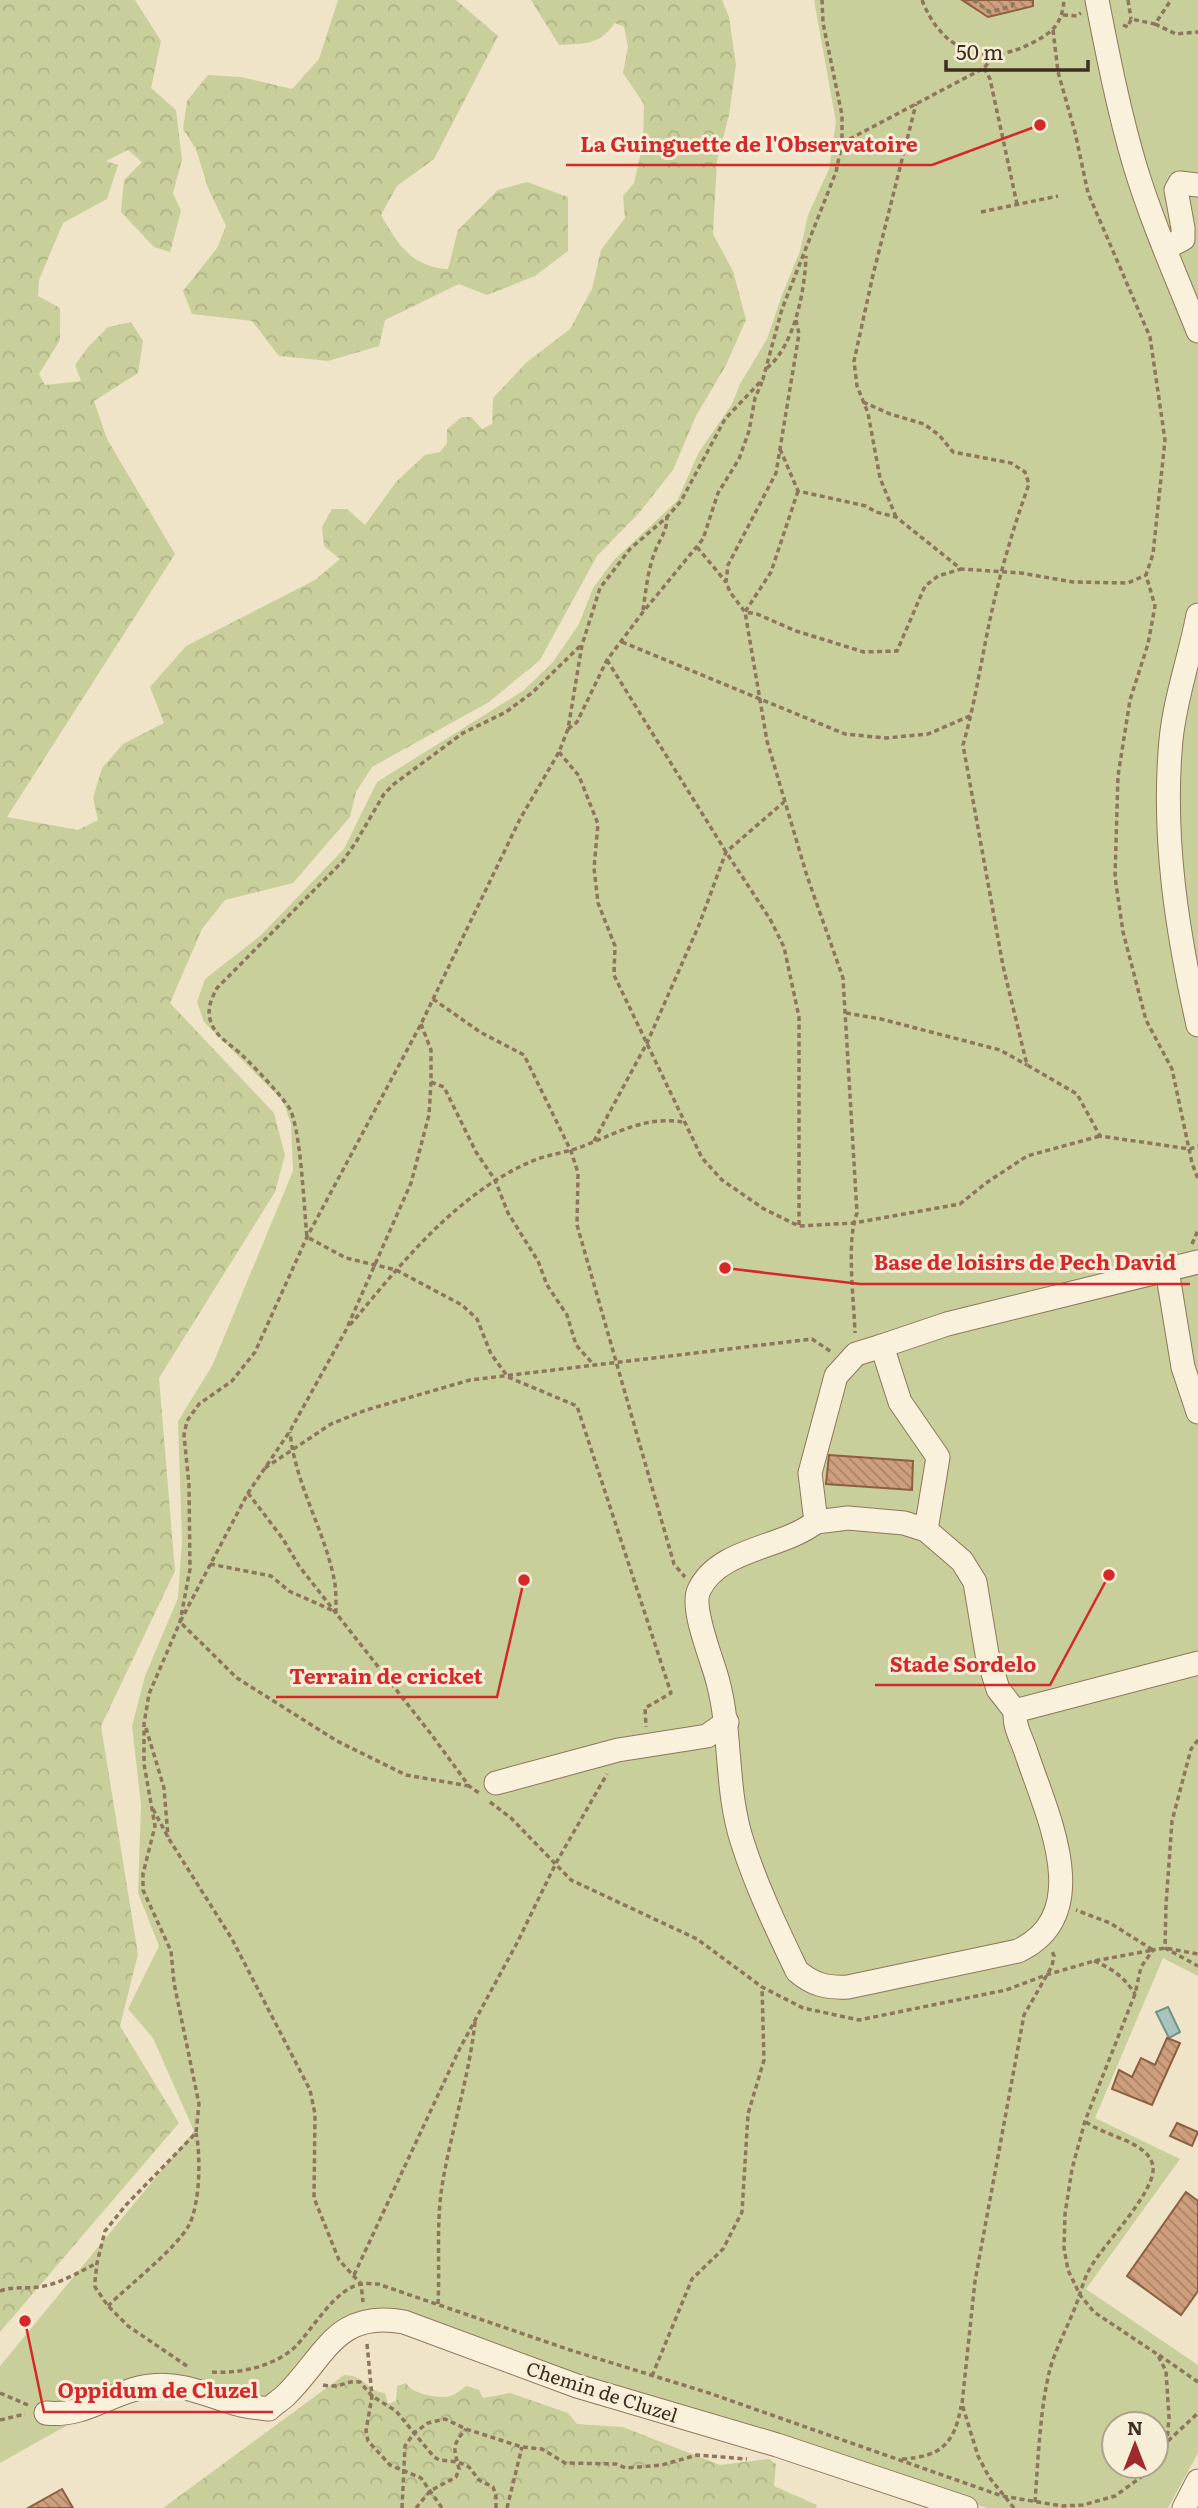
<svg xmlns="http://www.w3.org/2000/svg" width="1198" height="2508" font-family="Literata,serif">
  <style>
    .forest { fill: url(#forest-crowns) }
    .park { fill: #c9cf9b; fill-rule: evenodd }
    .water { fill: #a9c4bc; stroke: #6f938a; stroke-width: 2 }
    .building { fill: url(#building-back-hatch); stroke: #8d5f41; stroke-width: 2 }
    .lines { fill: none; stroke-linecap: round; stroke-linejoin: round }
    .minor-casing { stroke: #8d765c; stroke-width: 25 }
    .path { stroke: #8d765c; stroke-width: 3.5; stroke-dasharray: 5 3.5; stroke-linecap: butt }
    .minor { stroke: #faf1dc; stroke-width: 23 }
    .labels { text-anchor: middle; stroke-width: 6; stroke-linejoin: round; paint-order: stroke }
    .street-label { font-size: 19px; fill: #3d2e20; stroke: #f7eed8 }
    .leader { fill: none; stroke: #d62828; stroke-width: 2.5 }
    .callout-dot { fill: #d62828; stroke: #f7eed8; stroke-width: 2.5 }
    .callout-label { font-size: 21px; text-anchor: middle; font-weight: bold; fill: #d62828; stroke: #f7eed8; stroke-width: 6; stroke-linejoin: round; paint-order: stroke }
  </style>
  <defs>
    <pattern id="forest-crowns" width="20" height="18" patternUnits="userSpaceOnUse" patternTransform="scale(1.75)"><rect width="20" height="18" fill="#c9cf9b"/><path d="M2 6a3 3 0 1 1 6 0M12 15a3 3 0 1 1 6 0" fill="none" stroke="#aeb285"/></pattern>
    <pattern id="building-back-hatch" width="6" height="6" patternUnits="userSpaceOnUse" patternTransform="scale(1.75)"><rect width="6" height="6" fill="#cf9f7d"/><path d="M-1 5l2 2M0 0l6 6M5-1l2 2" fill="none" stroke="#a98266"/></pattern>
  </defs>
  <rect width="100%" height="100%" fill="#f0e4c8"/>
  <g class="forest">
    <path d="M 0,0 L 135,0 L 161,41 L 151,88 L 176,110 L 182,160 L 173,193 L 181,211 L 170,252 L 154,247 L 121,212 L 124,180 L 142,162 L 128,150 L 106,161 L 118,165 L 107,199 L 63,223 L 39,280 L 38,296 L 60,308 L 60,340 L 39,374 L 45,385 L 81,381 L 75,365 L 89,346 L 108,327 L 131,322 L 143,341 L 138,373 L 94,401 L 107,439 L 175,554 L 7,817 L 78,830 L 98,820 L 93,798 L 102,768 L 123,744 L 164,723 L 150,687 L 186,646 L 315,580 L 340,559 L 324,546 L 322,527 L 332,509 L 347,509 L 365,525 L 396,482 L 425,455 L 440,452 L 447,443 L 447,429 L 462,417 L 471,417 L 482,429 L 492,424 L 493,398 L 527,362 L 570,329 L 592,289 L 601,250 L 625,218 L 623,196 L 634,183 L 643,143 L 644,104 L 623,73 L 628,47 L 624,27 L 615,23 C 598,46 585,43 559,45 L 531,0 L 722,0 L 729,17 L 736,65 L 729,115 L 717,161 L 713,234 L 733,271 L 746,320 L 726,365 L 696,416 L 673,470 L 639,513 L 597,556 L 540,660 L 489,702 L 372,767 L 356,792 L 350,817 L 293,883 L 225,900 L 202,929 L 170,1003 L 274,1113 L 285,1155 L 275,1192 L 159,1378 L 175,1571 L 101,1726 L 138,1954 L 120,2026 L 179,2123 L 0,2332 Z"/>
    <path d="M 338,0 L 456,0 L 498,36 L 434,159 L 397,186 L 381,215 C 398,244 411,267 448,269 L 458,230 L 498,190 L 527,182 L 568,197 L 568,251 L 535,276 L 487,295 L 459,284 L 385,320 L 379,346 L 328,361 L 279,356 L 252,321 L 192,314 L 183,291 L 217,248 L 226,226 L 208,188 L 196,149 L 183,129 L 187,101 L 208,75 L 241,77 L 292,89 L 319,59 Z"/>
    <path d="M 344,2375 C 365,2375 366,2391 385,2393 L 388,2404 L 396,2401 L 397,2386 L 406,2383 C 412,2394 438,2399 450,2396 C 455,2395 462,2389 466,2386 L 479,2390 L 483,2398 L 510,2393 L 568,2413 L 577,2424 L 623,2427 L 720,2465 L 769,2459 L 776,2464 L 774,2486 L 817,2505 L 816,2508 L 163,2508 Z"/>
  </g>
  <path class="park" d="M 814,0 L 1198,0 L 1198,1976 L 1163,1958 L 1095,2118 L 1180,2159 L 1086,2289 L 1198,2365 L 1198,2453 L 1168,2508 L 987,2508 L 767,2435 L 370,2310 L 256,2411 L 200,2394 L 121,2398 L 55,2432 L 0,2463 L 0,2366 L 194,2131 L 153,2038 L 128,2009 L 159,1946 L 138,1893 L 141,1805 L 132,1726 L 145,1676 L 178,1598 L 182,1540 L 178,1421 L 212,1366 L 293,1171 L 291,1124 L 283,1101 L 204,1022 L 197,1002 L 205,979 L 260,936 L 344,849 L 377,782 L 523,691 L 553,662 L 579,624 L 593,588 L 614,560 L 677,501 L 699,452 L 732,404 L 740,384 L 767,339 L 782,295 L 800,251 L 808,215 L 829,169 L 836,122 ZM 1114,2424 L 1156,2424 L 1156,2466 L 1114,2466 Z"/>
  <path class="water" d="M 1168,2007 L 1180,2032 L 1169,2038 L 1156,2012 Z"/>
  <g class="building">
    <path d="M 962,0 L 1033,0 L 1033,6 L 988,17 Z"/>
    <path d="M 829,1455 L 913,1461 L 912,1490 L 826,1484 Z"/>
    <path d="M 1167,2038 L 1180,2043 L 1152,2105 L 1112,2089 L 1119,2070 L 1132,2077 L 1141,2058 L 1155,2065 Z"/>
    <path d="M 1177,2123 L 1198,2132 L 1192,2146 L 1170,2136 Z"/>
    <path d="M 1186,2192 L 1198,2201 L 1198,2291 L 1181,2315 L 1127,2276 Z"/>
    <path d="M 62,2489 L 73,2508 L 28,2508 Z"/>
  </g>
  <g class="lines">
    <g class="minor-casing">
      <g id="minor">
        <path d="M 1097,0 C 1108,56 1119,112 1135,166 C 1152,222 1176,276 1198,331"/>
        <path d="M 1165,248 L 1183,239 L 1183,228 L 1176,190 L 1180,183 L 1198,185"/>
        <path d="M 1198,615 C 1190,657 1175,698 1171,740 C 1162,837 1177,931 1198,1025"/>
        <path d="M 1167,1270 L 1183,1367 L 1198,1412"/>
        <path d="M 882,1346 L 856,1354 L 836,1376 L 810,1473 L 816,1522 L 848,1518 L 904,1523 L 926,1530 L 962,1561 L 975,1582 L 987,1654 L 998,1689 L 1015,1711 L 1198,1663"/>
        <path d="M 816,1522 C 781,1549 719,1548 699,1590 C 690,1608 713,1661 718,1682 C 732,1735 725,1791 743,1844 C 757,1888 777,1929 797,1971 C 813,1985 827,1988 848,1987 L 1018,1951 C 1097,1914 1046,1813 1026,1752 C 1021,1737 1014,1727 1015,1711"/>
        <path d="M 926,1530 L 938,1457 L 900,1402 L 882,1346 L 947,1324 L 1198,1262"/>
        <path d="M 496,1783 L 618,1750 L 707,1736 L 727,1722"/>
        <path d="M 46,2413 C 85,2418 113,2390 151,2386 C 184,2382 210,2397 241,2405 C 250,2407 260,2408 269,2409 C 274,2404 281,2400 286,2395 C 325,2357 336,2309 404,2322 L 577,2386 L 777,2445 L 966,2508"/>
        <path d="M 1184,2508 L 1198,2481"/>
      </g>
    </g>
    <g class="path">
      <path d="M 922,0 C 941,49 982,68 1030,44 C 1052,33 1062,25 1064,0"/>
      <path d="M 973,0 L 990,12 L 1012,6 L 1015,0"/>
      <path d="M 1128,0 L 1131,19"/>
      <path d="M 1063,15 L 1077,16 L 1081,13"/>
      <path d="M 1155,24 L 1176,34 L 1198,32"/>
      <path d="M 1123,25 L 1128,27 L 1131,19 L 1155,24 L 1171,0"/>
      <path d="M 1053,30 L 1058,72 L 1075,132 L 1088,193 L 1150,337 L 1165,440 L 1153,554 L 1146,575 L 1155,606 L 1148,644 L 1130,700 L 1118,776 L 1115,877 L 1123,932 L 1146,1020 L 1172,1069 L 1192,1163 L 1198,1179"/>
      <path d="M 984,68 L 990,79 L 1017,204"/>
      <path d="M 842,143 L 984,68 L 994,56"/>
      <path d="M 981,212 L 1058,196"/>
      <path d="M 796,320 L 799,334 L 776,473 L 728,565 L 726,582 L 730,592 L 745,612 L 767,741 L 807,876 L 843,978 L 857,1213 C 846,1240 854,1301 855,1333"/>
      <path d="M 767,368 C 795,345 805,289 806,256"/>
      <path d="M 863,402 L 890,414 L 924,424 L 939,435 L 953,452 L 1011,463 L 1025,472 L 1029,484 C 1012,531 998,580 988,629 C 980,668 974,707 963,745 L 1003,966 L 1027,1065 L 1077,1094 L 1100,1136 L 1190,1149 L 1198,1146"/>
      <path d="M 780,449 L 798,491 L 866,506 L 876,512 L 896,517 L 961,569 L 1021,573 L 1073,582 L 1128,583 L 1146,575"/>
      <path d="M 798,491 L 771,572 L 745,612 L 757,614 L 796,631 L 864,652 L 897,651 L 925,586 L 938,576 L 961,569"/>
      <path d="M 896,517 L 880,478 L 868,413 L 857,386 L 854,361 L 873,275 L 916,104"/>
      <path d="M 697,547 L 726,582"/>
      <path d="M 643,610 C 646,590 648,568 656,549 C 661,537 667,531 667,517"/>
      <path d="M 622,642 L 845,734 L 886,738 L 928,734 L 972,715"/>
      <path d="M 580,646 L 533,692 L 506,712 L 463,733 L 394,784 L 384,794 L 356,842 L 343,861 L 217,988 C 212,998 207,1007 210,1019 C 214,1036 229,1043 241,1054 C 257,1070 274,1087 288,1106 C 301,1123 304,1211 307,1237 L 346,1258 L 396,1270 L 462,1305 L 477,1319 L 491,1354 L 508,1377 L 577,1406 L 671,1693 L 645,1708 L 646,1727"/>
      <path d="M 607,660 L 726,852 L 770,919 L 784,947 L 799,1017 L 799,1226"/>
      <path d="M 568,729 L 577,722 L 607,660 L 643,612 L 703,539 L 718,493 L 739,459 L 749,431 L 755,398 L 762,382"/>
      <path d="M 559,752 L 579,776 L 598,824 L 594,868 L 598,903 L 615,946 L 614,975 L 702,1158 L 722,1180 L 764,1209 L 799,1226 L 854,1223 L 960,1204 L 986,1183 L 1027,1156 L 1100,1136"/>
      <path d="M 433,999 L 480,1032 L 524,1055 L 571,1151 L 578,1173 L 577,1225 L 674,1564 L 685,1577"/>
      <path d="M 846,1013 L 881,1019 L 1000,1050 L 1027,1065"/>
      <path d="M 421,1024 L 431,1050 L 431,1082 L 429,1115 L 411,1183 L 346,1330 L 290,1431 L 248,1493 L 180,1622 L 237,1678 L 337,1741 L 406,1775 L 469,1786"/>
      <path d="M 431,1082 L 444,1087 L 476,1152 L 495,1180 L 508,1213 L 538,1261 L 547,1285 L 567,1315 L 576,1345 L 594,1365"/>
      <path d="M 594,1141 L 647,1043 L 699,925 L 726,852 L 784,802"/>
      <path d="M 1192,1244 L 1198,1230"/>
      <path d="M 350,1325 C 401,1264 455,1195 530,1162 C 547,1154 568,1153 586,1145 C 619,1132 646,1116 682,1122"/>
      <path d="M 265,1468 L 331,1424 L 366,1410 L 470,1380 L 812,1339 L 833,1353"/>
      <path d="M 248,1493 L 283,1539 L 299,1566 L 431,1734 L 469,1786 L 479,1793"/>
      <path d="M 210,1564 L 271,1576 L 289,1591 L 336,1612 C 336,1603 336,1593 335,1584 C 326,1532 295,1485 290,1432"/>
      <path d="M 146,1728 L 164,1788 L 168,1837"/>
      <path d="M 1198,1740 L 1191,1749 L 1172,1821 L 1166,1905 L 1165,1948 L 1198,1966"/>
      <path d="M 490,1802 L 511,1818 L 571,1880 L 697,1939 L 762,1987 L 803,2008 L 859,2020 L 1006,1990 L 1046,1975 L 1094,1961 L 1153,1950 L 1110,1923 L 1076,1910"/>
      <path d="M 153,1809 L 169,1839 L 232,1939 L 310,2090 L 315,2114 L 314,2198 L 339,2260 L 361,2284 L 363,2302"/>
      <path d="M 1094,1961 C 1113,1969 1124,1977 1135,1994"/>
      <path d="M 354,2275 L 460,2048 L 517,1943 L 556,1863 L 607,1774"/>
      <path d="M 0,2291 C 13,2286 26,2289 39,2287 C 60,2284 79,2272 97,2263"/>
      <path d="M 438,2304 C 440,2265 436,2225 442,2186 C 451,2131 469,2078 475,2022"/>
      <path d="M 108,2306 C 129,2285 176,2249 189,2225 C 200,2204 201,2156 196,2133"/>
      <path d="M 367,2344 L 372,2396 L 366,2431 L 368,2441 L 390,2465 L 421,2478 L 442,2508"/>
      <path d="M 1159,2355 L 1198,2382"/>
      <path d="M 187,2366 L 128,2326 L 108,2306 L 95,2287 L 95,2281 L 97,2263 L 105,2231 L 126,2205 L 196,2133 L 199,2104 L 174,1983 L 171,1951 L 143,1890 L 143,1874 L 155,1826 L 144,1764 L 144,1724 L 149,1694 L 180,1622 L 190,1569 L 189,1485 L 184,1435 L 187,1421 L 199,1404 L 232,1381 L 255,1352 L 307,1237 L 421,1024 L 520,819 L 559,752 L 568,729 L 582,645 L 600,588 L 630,549 L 667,517 L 681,501 L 725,419 L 763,379 L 782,309 L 836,172 L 842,143 L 842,115 L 823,23 L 822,0"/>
      <path d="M 212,2372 C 239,2374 275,2366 295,2347 C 313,2329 336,2287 362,2284 C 367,2283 373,2284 378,2284 L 570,2350 L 709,2393 L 1002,2496 L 1062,2506 L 1083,2505 L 1115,2496 L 1144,2475 L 1151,2466"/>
      <path d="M 652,2376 L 692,2279 L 723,2249 L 742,2212 L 748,2114 L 764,2060 L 762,1987"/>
      <path d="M 323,2385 C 341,2389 345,2380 360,2382 L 372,2396 L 396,2411 L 434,2457 L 439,2460 L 458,2462 L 469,2467 L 479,2480 L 493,2487 L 496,2496 L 496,2508"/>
      <path d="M 0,2393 L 28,2405"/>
      <path d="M 0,2420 L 25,2414"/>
      <path d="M 1168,2441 L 1198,2413"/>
      <path d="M 1156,2458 L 1167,2442 L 1169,2417 L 1166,2371 L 1157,2354 L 1094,2312 L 1080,2295 L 1068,2270 L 1064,2248 L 1065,2214 L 1072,2169 L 1085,2121 L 1135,1994 L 1141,1967 L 1153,1950 L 1165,1948 L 1198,1954"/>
      <path d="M 902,2459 C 941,2457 955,2443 961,2406"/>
      <path d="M 1035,2502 C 1038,2461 1040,2408 1050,2369 C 1056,2348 1068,2326 1076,2305 C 1081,2292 1084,2277 1092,2265 C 1105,2243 1156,2191 1153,2167 C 1150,2141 1102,2136 1085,2121"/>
      <path d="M 402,2508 L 405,2446 L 414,2433 L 428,2423 L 445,2419 L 466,2429 L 522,2447 L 542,2449 L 565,2463 L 616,2464 L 626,2468 L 662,2465 L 697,2455 L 747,2459"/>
      <path d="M 416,2508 L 430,2491 L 456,2477 L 459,2469 C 454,2448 451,2446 466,2429"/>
      <path d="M 507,2508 L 522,2447"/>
      <path d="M 1014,2508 L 989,2477 L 978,2456 L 962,2404 L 975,2281 L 1024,2015 L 1052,1966 L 1054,1956 L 1052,1951"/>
    </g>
    <use href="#minor" class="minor"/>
  </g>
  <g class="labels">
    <g class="street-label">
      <text transform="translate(602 2392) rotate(18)" y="7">Chemin de Cluzel</text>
    </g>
  </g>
  <path class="leader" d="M1040 125L932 165H566M725 1268L860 1284H1190M1109 1575L1050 1685H875M524 1580L497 1697H276M25 2321L44 2412H273"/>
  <g class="callout-dot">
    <circle cx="1040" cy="125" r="7"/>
    <circle cx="725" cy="1268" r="7"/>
    <circle cx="1109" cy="1575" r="7"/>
    <circle cx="524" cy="1580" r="7"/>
    <circle cx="25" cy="2321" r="7"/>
  </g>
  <g class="callout-label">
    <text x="749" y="152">La Guinguette de l'Observatoire</text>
    <text x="1025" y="1270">Base de loisirs de Pech David</text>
    <text x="963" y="1672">Stade Sordelo</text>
    <text x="386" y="1684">Terrain de cricket</text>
    <text x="158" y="2398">Oppidum de Cluzel</text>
  </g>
  <g transform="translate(1135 2445)"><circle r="33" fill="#f7eed8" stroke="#ada18e" stroke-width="2"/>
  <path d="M0-5L12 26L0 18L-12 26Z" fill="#9e2a2b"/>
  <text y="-10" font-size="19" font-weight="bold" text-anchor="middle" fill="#3d2e20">N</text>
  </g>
  <path d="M946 60v10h142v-10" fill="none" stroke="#3d2e20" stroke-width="3.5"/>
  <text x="956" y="60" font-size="21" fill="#3d2e20" stroke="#f7eed8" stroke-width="5" paint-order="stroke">50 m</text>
</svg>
